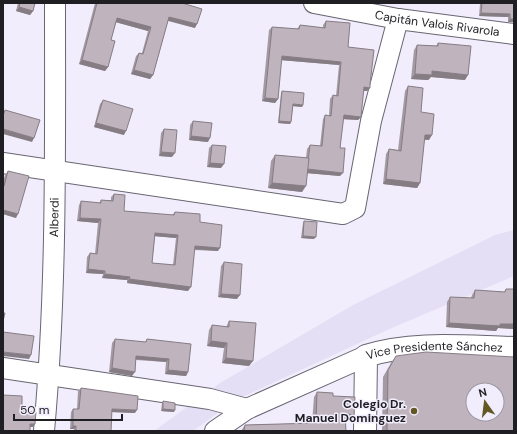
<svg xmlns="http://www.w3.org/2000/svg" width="517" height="434" font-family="'DM Sans',sans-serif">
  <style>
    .built { fill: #e5dff5 }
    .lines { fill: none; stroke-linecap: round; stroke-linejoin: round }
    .minor-casing { stroke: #696572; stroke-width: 22 }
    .major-casing { stroke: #696572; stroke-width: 24 }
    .minor { stroke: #fff; stroke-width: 20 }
    .major { stroke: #fff; stroke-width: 22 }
    .wall { fill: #a49aa3; fill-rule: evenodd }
    .shaded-wall { fill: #867d84 }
    .building { fill: #bfb3bd; stroke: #867d84; fill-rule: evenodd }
    .poi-dot { fill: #625824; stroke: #f1edfc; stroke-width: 1.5 }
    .labels { text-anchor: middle; stroke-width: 3; stroke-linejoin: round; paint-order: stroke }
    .street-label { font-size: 12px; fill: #1f1e23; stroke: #f1edfc }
    .poi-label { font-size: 12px; font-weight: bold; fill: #1f1e23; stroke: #f1edfc; text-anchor: end }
  </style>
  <rect width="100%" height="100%" fill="#f1edfc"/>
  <path class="built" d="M 514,230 L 514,276 L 385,331 L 234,401 L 193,431 L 154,431 L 220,383 L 353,305 L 495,235 Z"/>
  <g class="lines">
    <g class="minor-casing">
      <g id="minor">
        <path id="s1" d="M 314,3 L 398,19 L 514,34"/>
        <path d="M 3,163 L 343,214 L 355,208 L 371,121 L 398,19"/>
        <path d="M 3,368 L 210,399 L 247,409"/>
        <path id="s2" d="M 44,431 C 57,289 55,145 55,3"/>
        <path d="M 215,431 L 247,409 L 366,356"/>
      </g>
    </g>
    <g class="major-casing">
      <g id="major">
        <path id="s3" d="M 365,431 L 366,356 C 413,341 466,347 514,348"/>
      </g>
    </g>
    <use href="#minor" class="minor"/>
    <use href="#major" class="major"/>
  </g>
  <g class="wall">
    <path d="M 18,3 L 35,3 L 33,11 L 30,15 L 16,11 Z"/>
    <path d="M 95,3 L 182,3 L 195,28 L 168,21 L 153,75 L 150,79 L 131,74 L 136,56 L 139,53 L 142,53 L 148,31 L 116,22 L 111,40 L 108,67 L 105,71 L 79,64 Z"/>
    <path d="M 480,3 L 514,3 L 514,22 L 508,22 L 508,17 L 479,16 L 480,4 Z"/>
    <path d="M 326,21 L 348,47 L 370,88 L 367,91 L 363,91 L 361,117 L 358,120 L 343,119 L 340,148 L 340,176 L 307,173 L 302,192 L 268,188 L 271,161 L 275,155 L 306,158 L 307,149 L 310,145 L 320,146 L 323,119 L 325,115 L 329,116 L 330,99 L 333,95 L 336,96 L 339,65 L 281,60 L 278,99 L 275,103 L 262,101 L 269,30 L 272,27 L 297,29 L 300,25 L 323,28 L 323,25 Z"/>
    <path d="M 438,43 L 465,80 L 431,77 L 428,80 L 411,79 L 414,50 L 417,45 L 436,46 Z"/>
    <path d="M 408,86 L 421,112 L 429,140 L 424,140 L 420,183 L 417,188 L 383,184 L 386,154 L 389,149 L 398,150 L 405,91 Z"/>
    <path d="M 282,91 L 303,105 L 302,107 L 293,106 L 291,122 L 290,124 L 278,123 L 281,93 Z"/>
    <path d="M 103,100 L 124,135 L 94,127 L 100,104 Z"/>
    <path d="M 193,121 L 208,142 L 189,140 L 190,125 Z"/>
    <path d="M 164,129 L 172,157 L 159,156 L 161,133 Z"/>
    <path d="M 212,145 L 221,168 L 207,167 L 209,148 Z"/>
    <path d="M 8,171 L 16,218 L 3,214 L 3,182 L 5,175 Z"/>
    <path d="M 114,194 L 124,211 L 172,215 L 175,212 L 200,222 L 218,251 L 194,250 L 188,291 L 127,283 L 127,280 L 102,278 L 103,274 L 86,273 L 87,257 L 90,253 L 95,254 L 98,223 L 77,221 L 79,205 L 81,201 L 99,203 L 101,200 L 111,200 L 111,197 ZM 155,236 L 176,238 L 173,265 L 152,263 Z"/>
    <path d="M 304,221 L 314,239 L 301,238 L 303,223 Z"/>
    <path d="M 224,262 L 237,299 L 218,297 L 221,266 Z"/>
    <path d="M 506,289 L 514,289 L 514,329 L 498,328 L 496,331 L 446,327 L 447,302 L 450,297 L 471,298 L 472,295 L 475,290 L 504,292 Z"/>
    <path d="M 229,321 L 249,366 L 222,363 L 224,348 L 207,346 L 209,330 L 212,325 L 226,327 Z"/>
    <path d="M 115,339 L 145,342 L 147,339 L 188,372 L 186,376 L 165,374 L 166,362 L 136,360 L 132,376 L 109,372 L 112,343 Z"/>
    <path d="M 396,356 L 514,431 L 382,431 L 383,377 L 391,363 Z"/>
    <path d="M 81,388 L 135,413 L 112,412 L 111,431 L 74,431 L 74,429 L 70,429 L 71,412 L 73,409 L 77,409 L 78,391 Z"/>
    <path d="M 317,392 L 333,396 L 351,419 L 345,419 L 346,431 L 241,431 L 245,425 L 312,423 L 314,397 Z"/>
    <path d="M 163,401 L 174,412 L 161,411 L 162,403 Z"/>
  </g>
  <g class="shaded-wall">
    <path d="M 19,7 L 33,11 L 30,15 L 16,11 Z"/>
    <path d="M 481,13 L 510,14 L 508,17 L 479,16 Z"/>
    <path d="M 169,17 L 197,24 L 195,28 L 166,20 Z"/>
    <path d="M 117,18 L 151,27 L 148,31 L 115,22 Z"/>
    <path d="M 510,19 L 514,19 L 514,22 L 508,22 Z"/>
    <path d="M 282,56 L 341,62 L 339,65 L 279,60 Z"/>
    <path d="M 82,60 L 108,67 L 105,71 L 79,64 Z"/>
    <path d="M 134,70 L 153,75 L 150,79 L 131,74 Z"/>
    <path d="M 432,71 L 468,75 L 465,80 L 431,77 L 428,80 L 411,79 L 415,74 Z"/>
    <path d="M 364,87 L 370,88 L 367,91 L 361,91 Z"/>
    <path d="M 265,98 L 278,99 L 275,103 L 262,101 Z"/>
    <path d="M 293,104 L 303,105 L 302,107 L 292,106 Z"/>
    <path d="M 344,115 L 361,117 L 358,120 L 341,119 Z"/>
    <path d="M 279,121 L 291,122 L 290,124 L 278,123 Z"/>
    <path d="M 96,123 L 126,131 L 124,135 L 94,127 Z"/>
    <path d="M 3,129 L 34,138 L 32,142 L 3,134 Z"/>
    <path d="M 425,135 L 432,135 L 429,140 L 422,139 Z"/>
    <path d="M 191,136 L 210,138 L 208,142 L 189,140 Z"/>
    <path d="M 161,152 L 175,153 L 172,157 L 159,156 Z"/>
    <path d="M 210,163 L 224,164 L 221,168 L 207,167 Z"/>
    <path d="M 307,169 L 343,173 L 340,176 L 305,173 Z"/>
    <path d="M 386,179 L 420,183 L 417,188 L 383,184 Z"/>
    <path d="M 272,183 L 306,186 L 302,192 L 268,188 Z"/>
    <path d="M 3,210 L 18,214 L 16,218 L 3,214 Z"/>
    <path d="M 80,218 L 101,219 L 98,223 L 77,221 Z"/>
    <path d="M 155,233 L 178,235 L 176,238 L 152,236 Z"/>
    <path d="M 303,236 L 316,237 L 314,239 L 301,238 Z"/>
    <path d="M 195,246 L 220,248 L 218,251 L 192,249 Z"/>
    <path d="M 88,269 L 105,271 L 103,274 L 86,273 Z"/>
    <path d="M 105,274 L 130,277 L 127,280 L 102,278 Z"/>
    <path d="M 129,279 L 191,287 L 188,291 L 127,283 Z"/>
    <path d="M 221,294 L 240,295 L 237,299 L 218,297 Z"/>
    <path d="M 449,323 L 514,324 L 514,329 L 498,328 L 496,331 L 446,327 Z"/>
    <path d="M 211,341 L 227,343 L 224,348 L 207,346 Z"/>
    <path d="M 3,352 L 31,355 L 29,359 L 3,356 Z"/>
    <path d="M 136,356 L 169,359 L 166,362 L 134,359 Z"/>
    <path d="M 226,358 L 253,361 L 249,366 L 222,363 Z"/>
    <path d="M 112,368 L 135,372 L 132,376 L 109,372 Z"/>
    <path d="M 168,370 L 188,372 L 186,376 L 165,374 Z"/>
    <path d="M 112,409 L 137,410 L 135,413 L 110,412 Z"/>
    <path d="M 163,409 L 175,410 L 174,412 L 161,411 Z"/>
    <path d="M 345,414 L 354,415 L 351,419 L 342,419 Z"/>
    <path d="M 30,424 L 35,424 L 33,427 L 28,427 Z"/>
    <path d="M 73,426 L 76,426 L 74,429 L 70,429 Z"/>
  </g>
  <g class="building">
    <path d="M 20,3 L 35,3 L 33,11 L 19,7 Z"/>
    <path d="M 97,3 L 182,3 L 202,9 L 197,24 L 169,17 L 153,75 L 134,70 L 139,53 L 143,54 L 151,27 L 117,18 L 111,40 L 115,41 L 108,67 L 82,60 Z"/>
    <path d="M 482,3 L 514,3 L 514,19 L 510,19 L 510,14 L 481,13 Z"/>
    <path d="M 326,21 L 350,23 L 348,47 L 374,50 L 370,84 L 370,88 L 364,87 L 361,117 L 344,115 L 340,148 L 345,148 L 343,173 L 307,169 L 310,145 L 322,146 L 325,115 L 331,116 L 333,95 L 338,96 L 341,62 L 282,56 L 278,99 L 265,98 L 272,27 L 299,29 L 300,25 L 325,28 Z"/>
    <path d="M 438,43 L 471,46 L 468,75 L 432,71 L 432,75 L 415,74 L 417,45 L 438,46 Z"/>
    <path d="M 408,86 L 423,88 L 421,112 L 434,114 L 432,135 L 425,135 L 420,183 L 386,179 L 389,149 L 401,151 Z"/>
    <path d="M 282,91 L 304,93 L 303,105 L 293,104 L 291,122 L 279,121 Z"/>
    <path d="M 103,100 L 133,109 L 126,131 L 96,123 Z"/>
    <path d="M 5,110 L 40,120 L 34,138 L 3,129 L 3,116 Z"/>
    <path d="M 193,121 L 212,123 L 210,138 L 191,136 Z"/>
    <path d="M 164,129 L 177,130 L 175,153 L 161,152 Z"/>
    <path d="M 212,145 L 226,146 L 224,164 L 210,163 Z"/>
    <path d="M 275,155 L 309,158 L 306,186 L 272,183 Z"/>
    <path d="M 8,171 L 29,176 L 18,214 L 3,210 L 3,186 L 4,186 Z"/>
    <path d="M 114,194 L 125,195 L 124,211 L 174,215 L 175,212 L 200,214 L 200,222 L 222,225 L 220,248 L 195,246 L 191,287 L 129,279 L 130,277 L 105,274 L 105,271 L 88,269 L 90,253 L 97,254 L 101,219 L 80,218 L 81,201 L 101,203 L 101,200 L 113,201 ZM 155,233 L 178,235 L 175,265 L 152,263 Z"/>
    <path d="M 304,221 L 317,222 L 316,237 L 303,236 Z"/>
    <path d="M 224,262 L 242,264 L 240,295 L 221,294 Z"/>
    <path d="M 506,289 L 514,289 L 514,324 L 500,324 L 500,326 L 449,323 L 450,297 L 474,298 L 475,290 L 505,292 Z"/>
    <path d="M 3,313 L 5,313 L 3,321 Z"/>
    <path d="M 229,321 L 256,323 L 253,361 L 226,358 L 227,343 L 211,341 L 212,325 L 229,327 Z"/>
    <path d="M 3,332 L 34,336 L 31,355 L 3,352 Z"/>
    <path d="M 115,339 L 146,342 L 147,339 L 191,344 L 188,372 L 168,370 L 169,359 L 136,356 L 135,372 L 112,368 Z"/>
    <path d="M 426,352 L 514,357 L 514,431 L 387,431 L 388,370 L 396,356 ZM 473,390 L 497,390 L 497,414 L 473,414 Z"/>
    <path d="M 81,388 L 138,396 L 137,410 L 112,409 L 111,431 L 76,431 L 76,426 L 73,426 L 73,409 L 79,409 Z"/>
    <path d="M 317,392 L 333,393 L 333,396 L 355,397 L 354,415 L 345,414 L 346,431 L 244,431 L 245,425 L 316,423 Z"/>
    <path d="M 3,395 L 22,396 L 22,411 L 36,412 L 35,424 L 30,424 L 30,431 L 3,431 Z"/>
    <path d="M 163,401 L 175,403 L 175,410 L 163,409 Z"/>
  </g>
  <circle class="poi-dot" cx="414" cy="411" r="4"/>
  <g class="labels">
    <g class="street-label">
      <text dy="4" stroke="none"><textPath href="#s1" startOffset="125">Capitán Valois Rivarola</textPath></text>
      <text dy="4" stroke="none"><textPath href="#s2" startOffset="214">Alberdi</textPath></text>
      <text dy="4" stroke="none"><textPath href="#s3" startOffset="144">Vice Presidente Sánchez</textPath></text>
    </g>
    <g class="poi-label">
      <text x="406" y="408">Colegio Dr.<tspan x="406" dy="14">Manuel Dominguez</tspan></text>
    </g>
  </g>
  <rect width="517" height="434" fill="none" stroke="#1f1e23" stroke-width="8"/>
  <g transform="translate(485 402) rotate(346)"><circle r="19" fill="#f1edfc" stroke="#9d9aa5"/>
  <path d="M0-3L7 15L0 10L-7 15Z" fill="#625824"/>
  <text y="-6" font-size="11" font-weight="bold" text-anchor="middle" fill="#1f1e23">N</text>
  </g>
  <path d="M14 414v6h108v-6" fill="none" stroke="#1f1e23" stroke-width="2"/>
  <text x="20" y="414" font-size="12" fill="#1f1e23" stroke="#f1edfc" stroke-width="3" paint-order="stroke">50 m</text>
</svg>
